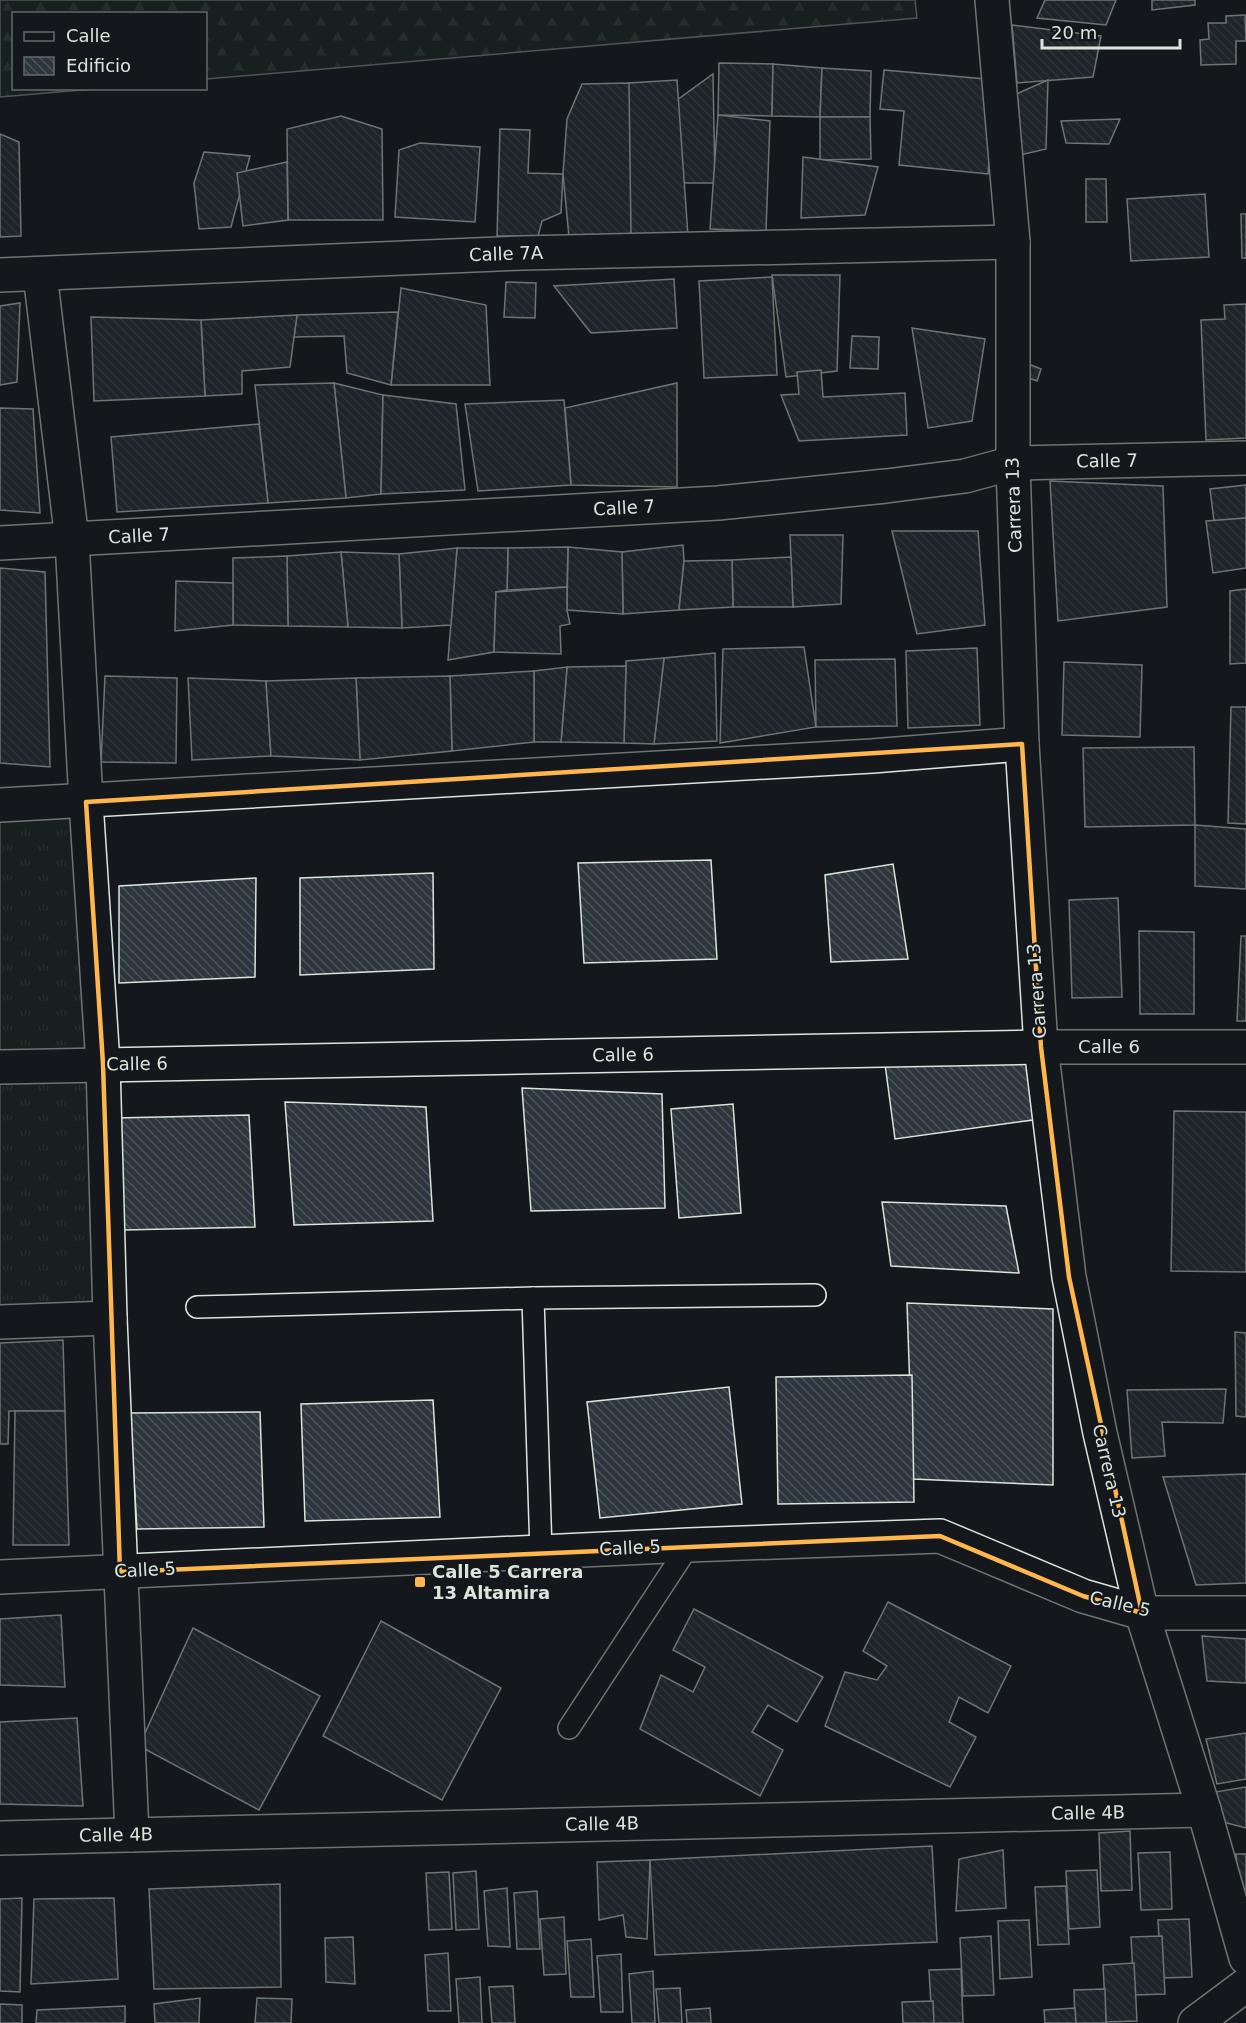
<svg xmlns="http://www.w3.org/2000/svg" width="1246" height="2023" font-family="'DejaVu Sans',sans-serif">
  <style>
    .grass { fill: url(#grass-tufts); stroke: #939e99; stroke-width: 1.5 }
    .forest { fill: url(#forest-firs); stroke: #939e99; stroke-width: 1.5 }
    .building { fill: url(#building-back-hatch); stroke: #d8e6dc; stroke-width: 1.5 }
    .lines { fill: none; stroke-linecap: round; stroke-linejoin: round }
    .service-casing { stroke: #d8e6dc; stroke-width: 24 }
    .minor-casing { stroke: #d8e6dc; stroke-width: 36 }
    .service { stroke: #14181c; stroke-width: 21 }
    .minor { stroke: #14181c; stroke-width: 33 }
    .marked { fill: none; stroke: #ffb74d; stroke-width: 4.5; stroke-linejoin: round }
    .poi-dot { fill: #ffb74d; stroke: #14181c; stroke-width: 2 }
    .labels { text-anchor: middle; stroke-width: 4.5; stroke-linejoin: round; paint-order: stroke }
    .street-label { font-size: 18px; fill: #d8e6dc; stroke: #14181c }
    .poi-label { font-size: 18px; font-weight: bold; fill: #d8e6dc; stroke: #14181c; text-anchor: start }
  </style>
  <defs>
    <pattern id="grass-tufts" width="24" height="20" patternUnits="userSpaceOnUse" patternTransform="scale(1.5)"><rect width="24" height="20" fill="#1a2d24"/><path d="M3 7l-1-3M5 7V3M7 7l1-3M15 17l-1-3M17 17v-4M19 17l1-3" fill="none" stroke="#3b4b43"/></pattern>
    <pattern id="forest-firs" width="22" height="20" patternUnits="userSpaceOnUse" patternTransform="scale(1.5)"><rect width="22" height="20" fill="#1a2d24"/><path d="M5 1l3.5 6h-7zM16 11l3.5 6h-7z" fill="#3b4b43"/></pattern>
    <pattern id="building-back-hatch" width="6" height="6" patternUnits="userSpaceOnUse" patternTransform="scale(1.5)"><rect width="6" height="6" fill="#2c363c"/><path d="M-1 5l2 2M0 0l6 6M5-1l2 2" fill="none" stroke="#4a5358"/></pattern>
  </defs>
  <rect width="100%" height="100%" fill="#14181c"/>
  <path class="grass" d="M 86,802 L 110,1318 L 0,1322 L 0,805 Z"/>
  <path class="forest" d="M 0,0 L 915,0 L 917,18 L 206,79 L 206,14 L 14,14 L 14,88 L 93,89 L 0,97 Z"/>
  <g class="building">
    <path d="M 1045,0 L 1116,0 L 1106,25 L 1037,18 Z"/>
    <path d="M 1152,0 L 1195,0 L 1195,5 L 1152,10 Z"/>
    <path d="M 1245,15 L 1246,41 L 1236,41 L 1236,64 L 1201,65 L 1200,40 L 1209,39 L 1208,23 L 1226,23 L 1226,16 Z"/>
    <path d="M 1012,25 L 1101,36 L 1093,77 L 1017,83 Z"/>
    <path d="M 719,63 L 773,64 L 772,116 L 718,115 Z"/>
    <path d="M 773,64 L 822,68 L 820,117 L 772,116 Z"/>
    <path d="M 822,68 L 871,71 L 870,117 L 820,117 Z"/>
    <path d="M 884,70 L 997,80 L 988,174 L 899,165 L 904,111 L 880,109 Z"/>
    <path d="M 713,74 L 715,183 L 675,183 L 673,103 Z"/>
    <path d="M 677,80 L 688,236 L 631,236 L 615,118 L 629,83 Z"/>
    <path d="M 1048,80 L 1046,149 L 1012,157 L 1014,95 Z"/>
    <path d="M 629,83 L 631,236 L 569,237 L 563,174 L 567,119 L 582,84 Z"/>
    <path d="M 718,115 L 770,121 L 766,231 L 710,229 Z"/>
    <path d="M 341,116 L 382,129 L 383,220 L 288,220 L 287,129 Z"/>
    <path d="M 820,117 L 870,117 L 871,159 L 820,160 Z"/>
    <path d="M 1120,119 L 1109,144 L 1066,143 L 1061,121 Z"/>
    <path d="M 500,129 L 530,130 L 528,173 L 563,174 L 561,213 L 542,221 L 538,236 L 497,236 Z"/>
    <path d="M 0,134 L 19,142 L 21,236 L 0,237 Z"/>
    <path d="M 420,143 L 480,147 L 475,222 L 395,217 L 399,150 Z"/>
    <path d="M 204,152 L 250,156 L 231,227 L 199,229 L 194,183 Z"/>
    <path d="M 803,157 L 878,167 L 865,215 L 801,218 Z"/>
    <path d="M 287,162 L 288,220 L 243,226 L 237,173 Z"/>
    <path d="M 1086,179 L 1106,179 L 1107,222 L 1086,222 Z"/>
    <path d="M 1205,194 L 1209,257 L 1131,261 L 1127,199 Z"/>
    <path d="M 1241,214 L 1246,214 L 1246,258 L 1242,258 Z"/>
    <path d="M 772,275 L 840,275 L 837,371 L 786,377 Z"/>
    <path d="M 772,277 L 777,375 L 704,378 L 699,281 Z"/>
    <path d="M 674,279 L 677,328 L 591,333 L 554,286 Z"/>
    <path d="M 506,282 L 536,283 L 535,318 L 504,317 Z"/>
    <path d="M 401,288 L 486,305 L 490,385 L 391,385 Z"/>
    <path d="M 20,303 L 17,382 L 0,385 L 0,306 Z"/>
    <path d="M 1246,304 L 1246,438 L 1206,440 L 1201,320 L 1225,319 L 1224,305 Z"/>
    <path d="M 398,312 L 391,385 L 347,373 L 344,336 L 294,337 L 297,315 Z"/>
    <path d="M 297,315 L 290,367 L 242,371 L 242,394 L 205,396 L 201,320 Z"/>
    <path d="M 91,317 L 201,320 L 205,396 L 94,401 Z"/>
    <path d="M 912,328 L 985,339 L 972,421 L 928,428 Z"/>
    <path d="M 852,336 L 879,337 L 878,369 L 850,368 Z"/>
    <path d="M 1018,360 L 1041,369 L 1037,381 L 1018,374 Z"/>
    <path d="M 821,370 L 823,397 L 905,393 L 907,435 L 799,441 L 781,395 L 799,394 L 797,372 Z"/>
    <path d="M 334,383 L 383,395 L 381,494 L 346,498 Z"/>
    <path d="M 334,383 L 346,498 L 268,503 L 255,385 Z"/>
    <path d="M 677,383 L 677,487 L 571,485 L 565,408 Z"/>
    <path d="M 383,395 L 456,404 L 465,490 L 381,494 Z"/>
    <path d="M 564,400 L 571,485 L 478,491 L 465,404 Z"/>
    <path d="M 0,408 L 33,409 L 40,513 L 0,510 Z"/>
    <path d="M 259,424 L 268,503 L 117,512 L 111,437 Z"/>
    <path d="M 1050,481 L 1163,486 L 1167,607 L 1058,621 Z"/>
    <path d="M 1246,485 L 1246,518 L 1214,521 L 1210,489 Z"/>
    <path d="M 1246,518 L 1246,568 L 1213,573 L 1206,521 Z"/>
    <path d="M 892,531 L 978,531 L 985,625 L 917,634 Z"/>
    <path d="M 790,535 L 843,535 L 841,604 L 793,607 Z"/>
    <path d="M 683,545 L 684,561 L 679,610 L 623,614 L 622,552 Z"/>
    <path d="M 568,547 L 622,552 L 623,614 L 567,610 Z"/>
    <path d="M 568,547 L 567,587 L 507,590 L 508,548 Z"/>
    <path d="M 457,548 L 508,548 L 507,590 L 496,592 L 494,652 L 448,660 Z"/>
    <path d="M 457,548 L 451,625 L 402,628 L 399,554 Z"/>
    <path d="M 341,552 L 399,554 L 402,628 L 348,627 Z"/>
    <path d="M 341,552 L 348,627 L 288,626 L 287,556 Z"/>
    <path d="M 287,556 L 288,626 L 233,625 L 233,558 Z"/>
    <path d="M 791,557 L 793,607 L 733,607 L 732,560 Z"/>
    <path d="M 732,560 L 733,607 L 679,610 L 684,561 Z"/>
    <path d="M 0,568 L 45,572 L 50,767 L 0,763 Z"/>
    <path d="M 176,581 L 233,583 L 233,625 L 175,631 Z"/>
    <path d="M 567,587 L 567,610 L 570,624 L 560,626 L 561,654 L 494,652 L 496,592 Z"/>
    <path d="M 1246,589 L 1246,663 L 1230,664 L 1230,591 Z"/>
    <path d="M 804,647 L 816,727 L 720,743 L 723,649 Z"/>
    <path d="M 977,648 L 980,725 L 908,728 L 906,651 Z"/>
    <path d="M 715,653 L 717,741 L 654,744 L 664,658 Z"/>
    <path d="M 664,658 L 654,744 L 624,743 L 626,661 Z"/>
    <path d="M 895,659 L 897,726 L 816,727 L 815,660 Z"/>
    <path d="M 1064,662 L 1142,665 L 1140,737 L 1062,735 Z"/>
    <path d="M 626,666 L 624,743 L 561,742 L 567,667 Z"/>
    <path d="M 567,667 L 561,742 L 534,742 L 534,671 Z"/>
    <path d="M 534,671 L 534,742 L 452,751 L 450,676 Z"/>
    <path d="M 105,676 L 177,678 L 176,763 L 101,762 Z"/>
    <path d="M 450,676 L 452,751 L 360,760 L 356,678 Z"/>
    <path d="M 188,678 L 266,681 L 271,756 L 192,760 Z"/>
    <path d="M 356,678 L 360,760 L 271,756 L 266,681 Z"/>
    <path d="M 1231,707 L 1246,707 L 1246,824 L 1228,823 Z"/>
    <path d="M 1194,747 L 1195,825 L 1085,827 L 1083,748 Z"/>
    <path d="M 1195,825 L 1246,829 L 1246,889 L 1195,886 Z"/>
    <path d="M 711,860 L 717,959 L 584,963 L 578,863 Z"/>
    <path d="M 893,864 L 908,959 L 831,962 L 825,875 Z"/>
    <path d="M 433,873 L 434,969 L 300,975 L 300,878 Z"/>
    <path d="M 256,878 L 255,977 L 119,983 L 119,886 Z"/>
    <path d="M 1118,898 L 1122,997 L 1072,998 L 1069,900 Z"/>
    <path d="M 1139,931 L 1194,932 L 1194,1014 L 1140,1014 Z"/>
    <path d="M 1241,936 L 1246,936 L 1246,1021 L 1237,1021 Z"/>
    <path d="M 1027,1054 L 1033,1120 L 895,1139 L 885,1064 Z"/>
    <path d="M 522,1088 L 662,1094 L 665,1208 L 531,1211 Z"/>
    <path d="M 285,1102 L 426,1107 L 433,1221 L 294,1225 Z"/>
    <path d="M 733,1104 L 741,1213 L 679,1218 L 671,1109 Z"/>
    <path d="M 1174,1111 L 1246,1112 L 1246,1272 L 1171,1271 Z"/>
    <path d="M 249,1115 L 255,1227 L 124,1230 L 116,1118 Z"/>
    <path d="M 882,1202 L 1006,1206 L 1019,1273 L 891,1266 Z"/>
    <path d="M 907,1303 L 1053,1309 L 1053,1485 L 913,1479 Z"/>
    <path d="M 1235,1332 L 1246,1333 L 1246,1417 L 1236,1416 Z"/>
    <path d="M 63,1340 L 65,1411 L 9,1411 L 8,1444 L 0,1444 L 0,1343 Z"/>
    <path d="M 912,1375 L 914,1502 L 778,1504 L 776,1377 Z"/>
    <path d="M 729,1387 L 742,1504 L 600,1518 L 587,1402 Z"/>
    <path d="M 1226,1389 L 1223,1423 L 1162,1422 L 1165,1456 L 1132,1458 L 1127,1390 Z"/>
    <path d="M 433,1400 L 440,1517 L 305,1521 L 301,1404 Z"/>
    <path d="M 15,1411 L 65,1411 L 69,1545 L 13,1545 Z"/>
    <path d="M 260,1412 L 264,1527 L 137,1529 L 130,1413 Z"/>
    <path d="M 1246,1474 L 1246,1583 L 1196,1585 L 1163,1477 Z"/>
    <path d="M 888,1602 L 1011,1666 L 988,1713 L 959,1697 L 949,1722 L 976,1737 L 950,1787 L 825,1726 L 845,1672 L 877,1680 L 887,1666 L 863,1651 Z"/>
    <path d="M 694,1609 L 823,1677 L 797,1722 L 768,1705 L 752,1732 L 783,1750 L 760,1796 L 640,1729 L 661,1675 L 693,1692 L 705,1667 L 673,1650 Z"/>
    <path d="M 61,1615 L 65,1687 L 0,1685 L 0,1619 Z"/>
    <path d="M 381,1621 L 501,1688 L 442,1800 L 323,1736 Z"/>
    <path d="M 193,1628 L 320,1696 L 259,1810 L 139,1746 Z"/>
    <path d="M 1202,1636 L 1246,1639 L 1246,1683 L 1207,1681 Z"/>
    <path d="M 77,1718 L 83,1806 L 0,1804 L 0,1722 Z"/>
    <path d="M 1246,1733 L 1246,1779 L 1217,1784 L 1206,1739 Z"/>
    <path d="M 1246,1787 L 1246,1828 L 1219,1821 L 1215,1792 Z"/>
    <path d="M 1130,1831 L 1132,1890 L 1101,1891 L 1099,1833 Z"/>
    <path d="M 932,1846 L 937,1942 L 655,1955 L 650,1860 Z"/>
    <path d="M 1003,1850 L 1006,1908 L 956,1911 L 959,1859 Z"/>
    <path d="M 1170,1852 L 1172,1909 L 1141,1910 L 1138,1853 Z"/>
    <path d="M 1236,1854 L 1246,1854 L 1246,1902 L 1240,1902 Z"/>
    <path d="M 650,1860 L 647,1939 L 626,1937 L 623,1915 L 599,1920 L 597,1862 Z"/>
    <path d="M 1097,1870 L 1100,1927 L 1069,1929 L 1066,1871 Z"/>
    <path d="M 476,1871 L 479,1929 L 456,1930 L 453,1873 Z"/>
    <path d="M 449,1872 L 452,1929 L 429,1930 L 426,1873 Z"/>
    <path d="M 280,1884 L 281,1987 L 154,1989 L 149,1889 Z"/>
    <path d="M 1066,1886 L 1069,1944 L 1038,1945 L 1035,1887 Z"/>
    <path d="M 507,1888 L 510,1947 L 488,1946 L 484,1891 Z"/>
    <path d="M 537,1891 L 540,1949 L 517,1949 L 514,1893 Z"/>
    <path d="M 22,1898 L 20,1992 L 0,1991 L 0,1899 Z"/>
    <path d="M 114,1898 L 118,1979 L 31,1984 L 34,1899 Z"/>
    <path d="M 564,1917 L 566,1974 L 544,1975 L 540,1919 Z"/>
    <path d="M 1189,1919 L 1192,1977 L 1161,1978 L 1158,1920 Z"/>
    <path d="M 1029,1920 L 1032,1977 L 1000,1979 L 998,1921 Z"/>
    <path d="M 991,1936 L 994,1995 L 963,1996 L 960,1938 Z"/>
    <path d="M 1162,1936 L 1165,1994 L 1134,1995 L 1131,1937 Z"/>
    <path d="M 353,1937 L 355,1984 L 326,1982 L 325,1938 Z"/>
    <path d="M 591,1939 L 594,1997 L 571,1997 L 567,1941 Z"/>
    <path d="M 448,1953 L 451,2011 L 428,2011 L 425,1955 Z"/>
    <path d="M 621,1954 L 623,2012 L 601,2012 L 597,1956 Z"/>
    <path d="M 1134,1963 L 1137,2021 L 1106,2022 L 1103,1965 Z"/>
    <path d="M 961,1969 L 963,2023 L 932,2023 L 929,1970 Z"/>
    <path d="M 653,1971 L 655,2023 L 632,2023 L 629,1974 Z"/>
    <path d="M 480,1977 L 482,2023 L 459,2023 L 456,1979 Z"/>
    <path d="M 513,1986 L 515,2023 L 492,2023 L 489,1987 Z"/>
    <path d="M 680,1988 L 682,2023 L 659,2023 L 656,1989 Z"/>
    <path d="M 1105,1989 L 1106,2023 L 1075,2023 L 1074,1990 Z"/>
    <path d="M 200,1998 L 199,2023 L 155,2023 L 154,2004 Z"/>
    <path d="M 257,1998 L 292,1999 L 291,2023 L 255,2023 Z"/>
    <path d="M 933,2001 L 934,2023 L 903,2023 L 902,2002 Z"/>
    <path d="M 0,2004 L 22,2005 L 22,2023 L 0,2023 Z"/>
    <path d="M 125,2006 L 125,2023 L 36,2023 L 37,2010 Z"/>
    <path d="M 710,2008 L 711,2023 L 687,2023 L 686,2010 Z"/>
    <path d="M 1075,2008 L 1076,2023 L 1045,2023 L 1044,2010 Z"/>
  </g>
  <g class="lines">
    <g class="service-casing">
      <g id="service">
        <path d="M 533,1298 L 541,1552"/>
        <path d="M 197,1307 L 533,1298 L 815,1295"/>
        <path d="M 569,1728 L 689,1545"/>
      </g>
    </g>
    <g class="minor-casing">
      <g id="minor">
        <path d="M 992,0 L 1013,242 L 1013,463 L 1022,744 L 1041,1047 L 1069,1277 L 1100,1433 L 1142,1613 L 1204,1810 L 1246,1958"/>
        <path d="M 40,274 L 72,540 L 86,802 L 103,1064 L 110,1318 L 132,1835"/>
        <path d="M 0,275 L 522,253 L 1013,242"/>
        <path d="M 0,543 L 718,503 L 886,486 L 965,476 L 1013,463 L 1246,458"/>
        <path d="M 0,805 L 872,756 L 1022,744"/>
        <path d="M 0,1067 L 1041,1047 L 1246,1047"/>
        <path d="M 0,1322 L 110,1318"/>
        <path d="M 0,1577 L 689,1545 L 940,1536 L 1083,1596 L 1142,1613 L 1246,1613"/>
        <path d="M 0,1838 L 1204,1810"/>
        <path d="M 1195,2023 L 1246,1985"/>
      </g>
    </g>
    <use href="#service" class="service"/>
    <use href="#minor" class="minor"/>
  </g>
  <path d="M0 0H1246V2023H0ZM 1022,744 L 1041,1047 L 1069,1277 L 1142,1613 L 1083,1596 L 940,1536 L 120,1572 L 103,1064 L 86,802 Z" fill="#14181c" fill-opacity=".55" fill-rule="evenodd"/>
  <path class="marked" d="M 1022,744 L 1041,1047 L 1069,1277 L 1142,1613 L 1083,1596 L 940,1536 L 120,1572 L 103,1064 L 86,802 Z"/>
  <rect class="poi-dot" x="414" y="1576" width="12" height="12" rx="3"/>
  <g class="labels">
    <g class="street-label">
      <text transform="translate(506 254) rotate(-2)" y="6">Calle 7A</text>
      <text transform="translate(1107 461) rotate(-1)" y="6">Calle 7</text>
      <text transform="translate(1014 505) rotate(-92)" y="6">Carrera 13</text>
      <text transform="translate(624 508) rotate(-3)" y="6">Calle 7</text>
      <text transform="translate(139 536) rotate(-3)" y="6">Calle 7</text>
      <text transform="translate(1037 991) rotate(-94)" y="6">Carrera 13</text>
      <text x="1109" y="1053">Calle 6</text>
      <text transform="translate(623 1055) rotate(-1)" y="6">Calle 6</text>
      <text transform="translate(137 1064) rotate(-1)" y="6">Calle 6</text>
      <text transform="translate(1109 1471) rotate(77)" y="6">Carrera 13</text>
      <text transform="translate(630 1548) rotate(-3)" y="6">Calle 5</text>
      <text transform="translate(145 1570) rotate(-3)" y="6">Calle 5</text>
      <text transform="translate(1120 1604) rotate(13)" y="6">Calle 5</text>
      <text transform="translate(1088 1813) rotate(-1)" y="6">Calle 4B</text>
      <text transform="translate(602 1824) rotate(-1)" y="6">Calle 4B</text>
      <text transform="translate(116 1835) rotate(-1)" y="6">Calle 4B</text>
    </g>
    <g class="poi-label">
      <text x="432" y="1578">Calle 5 Carrera<tspan x="432" dy="21">13 Altamira</tspan></text>
    </g>
  </g>
  <rect x="12" y="12" width="195" height="78" fill="#14181c" stroke="#626a69" stroke-width="1.5"/>
  <rect x="24" y="32" width="30" height="9" fill="#14181c" stroke="#626a69" stroke-width="1.5"/>
  <text x="66" y="42" font-size="18" fill="#d8e6dc">Calle</text>
  <rect x="24" y="57" width="30" height="18" fill="url(#building-back-hatch)" stroke="#626a69" stroke-width="1.5"/>
  <text x="66" y="72" font-size="18" fill="#d8e6dc">Edificio</text>
  <path d="M1042 39v9h138v-9" fill="none" stroke="#d8e6dc" stroke-width="3"/>
  <text x="1051" y="39" font-size="18" fill="#d8e6dc" stroke="#14181c" stroke-width="4.5" paint-order="stroke">20 m</text>
</svg>
